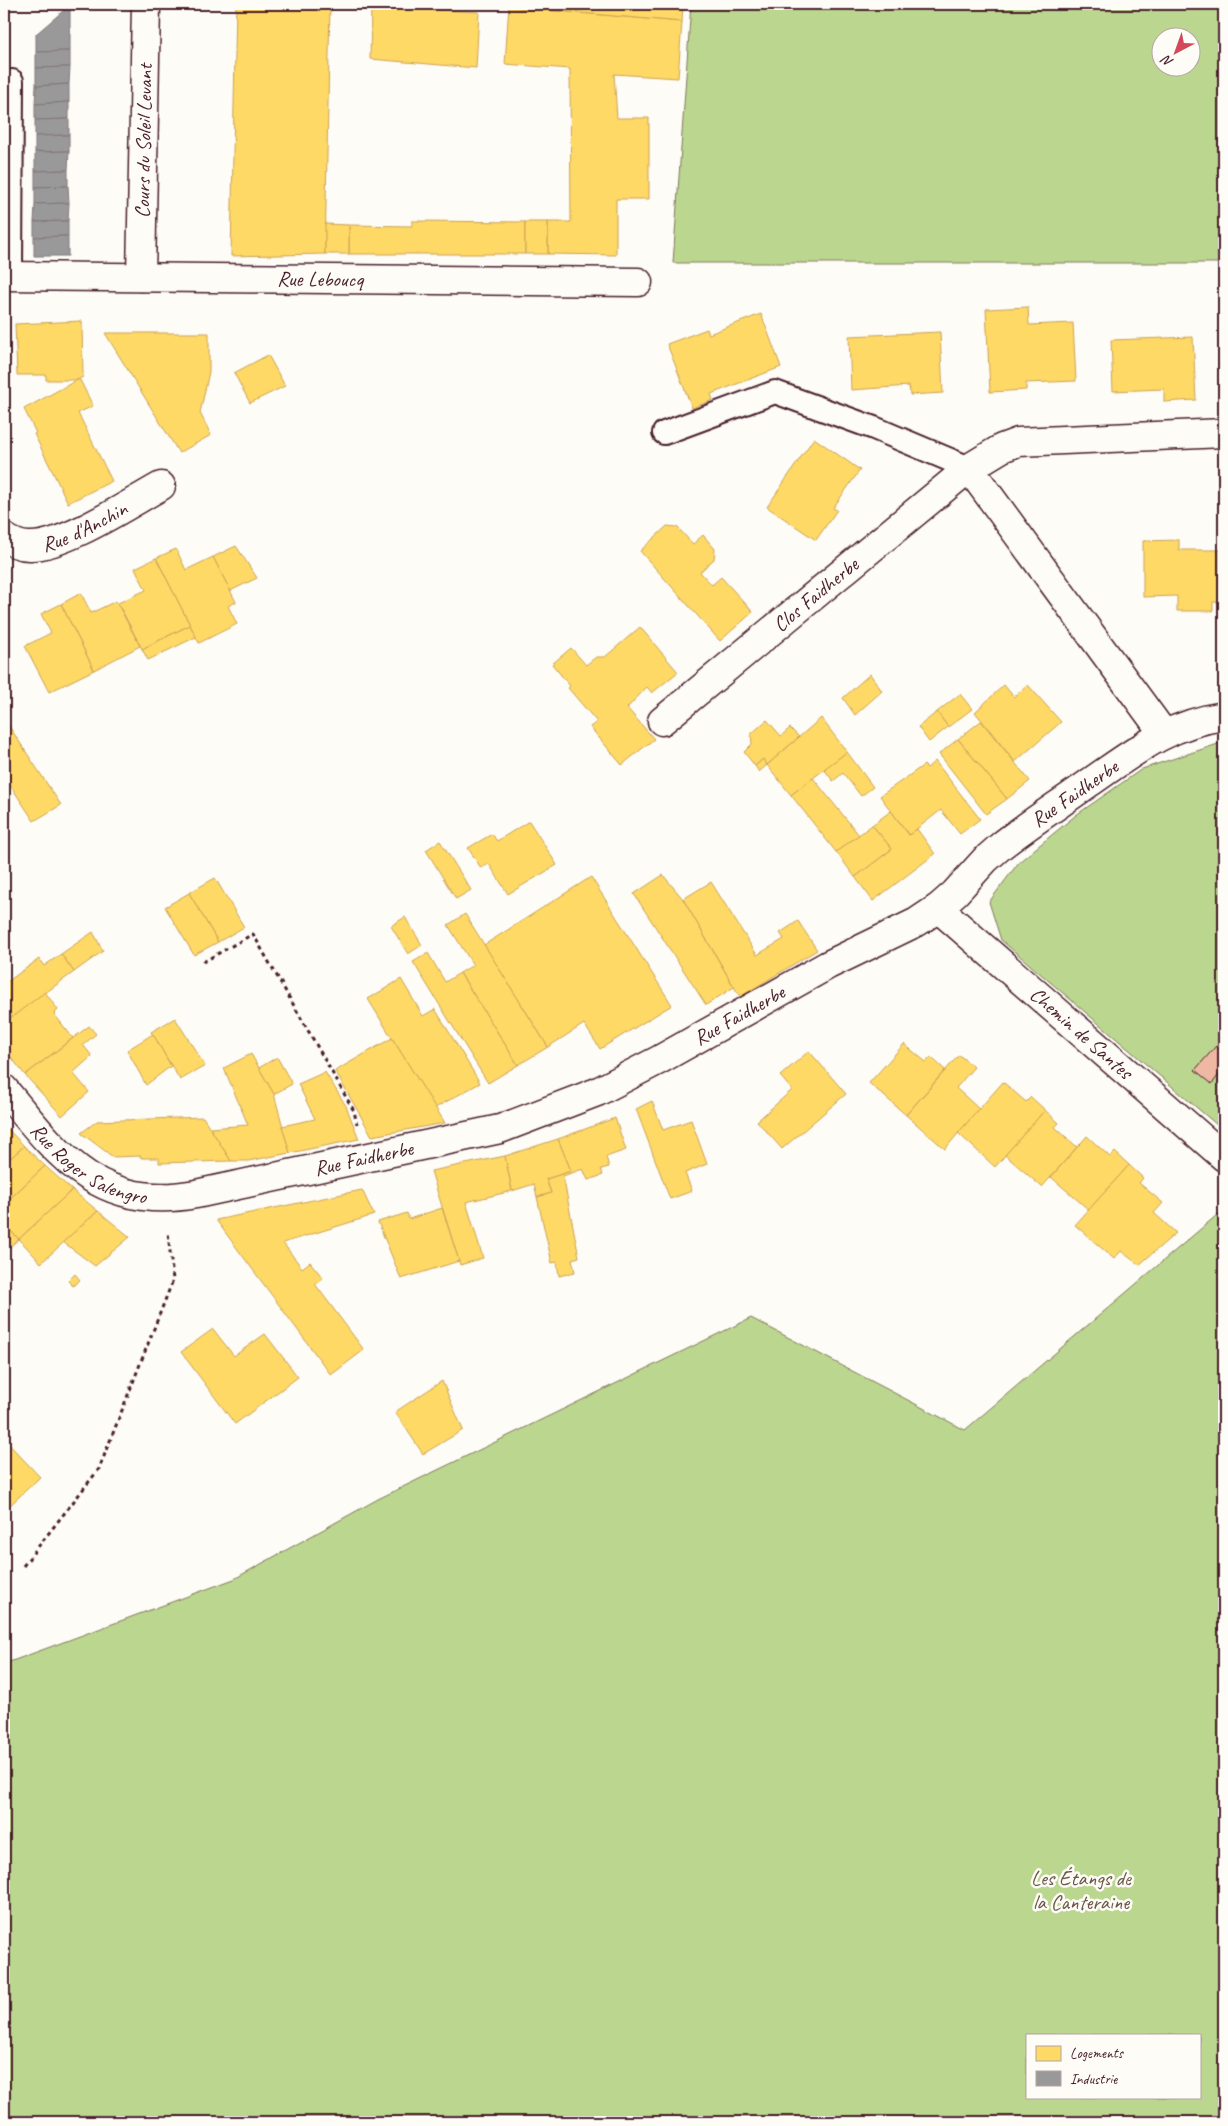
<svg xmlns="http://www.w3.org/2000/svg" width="1228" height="2126" font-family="Caveat,sans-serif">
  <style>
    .green { fill: #bbd68e; stroke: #827a5c; fill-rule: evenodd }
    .homes { fill: #ffd966; stroke: #c9a154 }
    .industry { fill: #999; stroke: #817478 }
    .building { fill: #efb8a3; stroke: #4a1f2b }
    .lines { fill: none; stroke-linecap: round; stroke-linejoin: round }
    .lane-casing { stroke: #4a1f2b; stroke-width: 26 }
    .street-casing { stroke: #4a1f2b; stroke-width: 31 }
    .path { stroke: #4a1f2b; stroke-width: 3; stroke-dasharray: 4 4; stroke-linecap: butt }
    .lane { stroke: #fdfcf7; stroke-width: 22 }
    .street { stroke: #fdfcf7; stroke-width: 28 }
    .labels { text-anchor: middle; stroke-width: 5; stroke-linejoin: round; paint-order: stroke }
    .street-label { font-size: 21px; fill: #4a1f2b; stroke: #fdfcf7 }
    .park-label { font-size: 21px; fill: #6c5649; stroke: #fdfcf7 }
  </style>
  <rect width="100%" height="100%" fill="#fdfcf7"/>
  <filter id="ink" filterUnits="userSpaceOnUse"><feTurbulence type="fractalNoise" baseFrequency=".02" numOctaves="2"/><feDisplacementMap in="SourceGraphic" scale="10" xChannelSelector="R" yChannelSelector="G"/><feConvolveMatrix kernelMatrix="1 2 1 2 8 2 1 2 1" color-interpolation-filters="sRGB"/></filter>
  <g filter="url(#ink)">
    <g class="green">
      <path d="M 691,4 L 1224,4 L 1224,263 L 673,263 ZM 1160,38 L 1190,38 L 1190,68 L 1160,68 Z"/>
      <path d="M 1224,742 L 1224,1131 L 1001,940 L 989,902 L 1019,862 L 1076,815 L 1142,769 Z"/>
      <path d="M 1224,1209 L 1224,2122 L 4,2122 L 4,1664 L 234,1579 L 378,1499 L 751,1318 L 965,1430 ZM 1027,2035 L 1199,2035 L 1199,2097 L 1027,2097 Z"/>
    </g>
    <g class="homes">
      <path d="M 236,4 L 330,4 L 325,254 L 231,256 Z"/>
      <path d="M 509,4 L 512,4 L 512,7 L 682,22 L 678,78 L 614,74 L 617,118 L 649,118 L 649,199 L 616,199 L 616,255 L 548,254 L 548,222 L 571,222 L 570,69 L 505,64 Z"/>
      <path d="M 512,4 L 683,4 L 682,22 L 512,7 Z"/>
      <path d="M 371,6 L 479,12 L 476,68 L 370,59 Z"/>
      <path d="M 412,221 L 525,222 L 525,254 L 349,254 L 349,225 L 412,226 Z"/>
      <rect x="525" y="222" width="23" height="32"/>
      <path d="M 325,224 L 349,225 L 349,254 L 325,254 Z"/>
      <path d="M 1028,307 L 1029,325 L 1073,323 L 1076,381 L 1026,383 L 1026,390 L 990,392 L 986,309 Z"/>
      <path d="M 761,314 L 781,367 L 711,394 L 713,400 L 692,408 L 667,344 L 707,329 L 709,334 Z"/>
      <path d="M 82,321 L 83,377 L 77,380 L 46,380 L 46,375 L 17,375 L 15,324 Z"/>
      <path d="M 940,332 L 943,393 L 910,395 L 909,386 L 851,390 L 849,336 Z"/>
      <path d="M 105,333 L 209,333 L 209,372 L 200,413 L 211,435 L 179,453 Z"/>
      <path d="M 1193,337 L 1196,400 L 1164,402 L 1164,389 L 1113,391 L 1111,340 Z"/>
      <path d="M 268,355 L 285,386 L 250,403 L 234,373 Z"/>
      <path d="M 77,380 L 80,380 L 93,406 L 78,413 L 112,481 L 68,503 L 34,434 L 36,433 L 24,409 Z"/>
      <path d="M 814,438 L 860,470 L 833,508 L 837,510 L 816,540 L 767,507 Z"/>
      <path d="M 667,526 L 677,527 L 693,544 L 703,535 L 715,549 L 714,559 L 700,572 L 712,585 L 721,577 L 753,612 L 720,641 L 640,551 Z"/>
      <path d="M 1179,540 L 1179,550 L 1224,550 L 1224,602 L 1213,602 L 1213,611 L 1177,611 L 1177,596 L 1143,597 L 1143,541 Z"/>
      <path d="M 236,546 L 257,578 L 230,591 L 213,557 Z"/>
      <path d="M 176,549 L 186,570 L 213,557 L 236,602 L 228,606 L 237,624 L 199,643 L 156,558 Z"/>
      <path d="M 156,558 L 190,625 L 142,649 L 118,603 L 146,590 L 135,568 Z"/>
      <path d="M 81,593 L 91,613 L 116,601 L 140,646 L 94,670 L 61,604 Z"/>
      <path d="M 61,604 L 94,670 L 49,692 L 25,646 L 51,633 L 41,614 Z"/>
      <path d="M 190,625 L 196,637 L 148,660 L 142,649 Z"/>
      <path d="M 640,627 L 678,672 L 652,693 L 647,687 L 627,708 L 654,739 L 622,765 L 590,727 L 597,722 L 568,688 L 570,686 L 552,664 L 571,648 L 586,665 L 596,657 L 605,657 Z"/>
      <path d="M 870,674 L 882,691 L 855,715 L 843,698 Z"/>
      <path d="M 1004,685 L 1014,697 L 1028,685 L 1061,722 L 1015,762 L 975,712 Z"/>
      <path d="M 960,694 L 972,709 L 948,727 L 937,712 Z"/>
      <path d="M 937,712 L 948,727 L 929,742 L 918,727 Z"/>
      <path d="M 821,718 L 847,752 L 791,795 L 767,765 Z"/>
      <path d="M 5,720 L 61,805 L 34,821 L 4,776 Z"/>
      <path d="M 767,720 L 781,736 L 790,728 L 799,737 L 767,765 L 763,759 L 755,766 L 744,752 L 752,744 L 751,734 Z"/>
      <path d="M 981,721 L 1030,781 L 1007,799 L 958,739 Z"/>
      <path d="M 958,739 L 1007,799 L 986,814 L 939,754 Z"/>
      <path d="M 847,752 L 873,787 L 861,796 L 843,773 L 833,781 L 824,769 Z"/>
      <path d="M 763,759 L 767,765 L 759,772 L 755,766 Z"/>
      <path d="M 935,761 L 980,819 L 960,834 L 941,810 L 909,835 L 880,796 L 924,765 L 927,768 Z"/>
      <path d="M 813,778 L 859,835 L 836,852 L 791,795 Z"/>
      <path d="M 891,811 L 909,835 L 917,829 L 935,854 L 873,901 L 855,877 L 892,849 L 872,825 Z"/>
      <path d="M 529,821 L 557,865 L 508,894 L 489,864 L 481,868 L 468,848 L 492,834 L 497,841 Z"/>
      <path d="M 872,825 L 892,849 L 855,877 L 836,852 Z"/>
      <path d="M 440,841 L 471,890 L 456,899 L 426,850 Z"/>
      <path d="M 663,875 L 683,899 L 734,987 L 706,1005 L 634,894 Z"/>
      <path d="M 591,877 L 672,1005 L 600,1049 L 584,1024 L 548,1047 L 484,945 Z"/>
      <path d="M 215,878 L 244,927 L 218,942 L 189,893 Z"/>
      <path d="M 711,882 L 757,955 L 784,939 L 780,933 L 798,921 L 817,950 L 740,997 L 683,899 Z"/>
      <path d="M 189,893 L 218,942 L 194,955 L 165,907 Z"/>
      <path d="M 465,914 L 548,1047 L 518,1065 L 460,973 L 473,965 L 448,925 Z"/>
      <path d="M 405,917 L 422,945 L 408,954 L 391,926 Z"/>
      <path d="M 93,932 L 103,951 L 74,972 L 61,954 Z"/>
      <path d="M 428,953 L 445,982 L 460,973 L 518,1065 L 488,1083 L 413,962 Z"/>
      <path d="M 61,954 L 74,972 L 4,1023 L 4,984 L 39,959 L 44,966 Z"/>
      <path d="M 401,979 L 423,1016 L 435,1009 L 480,1083 L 435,1108 L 368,999 Z"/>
      <path d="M 45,992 L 58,1010 L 54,1014 L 73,1038 L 25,1075 L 4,1048 L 4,1023 Z"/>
      <path d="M 175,1018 L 205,1066 L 180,1080 L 151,1032 Z"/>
      <path d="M 89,1026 L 96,1034 L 83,1045 L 92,1056 L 73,1073 L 89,1092 L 62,1116 L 25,1075 Z"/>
      <path d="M 153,1034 L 171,1066 L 146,1085 L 127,1050 Z"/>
      <path d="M 392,1038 L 445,1123 L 372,1136 L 335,1071 Z"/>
      <path d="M 904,1044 L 926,1062 L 931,1057 L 945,1070 L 906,1115 L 869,1083 Z"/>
      <path d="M 809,1051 L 846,1094 L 782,1149 L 757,1121 L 792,1090 L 780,1076 Z"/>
      <path d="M 251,1054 L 274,1094 L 290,1153 L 248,1161 L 231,1161 L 210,1128 L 248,1125 L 224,1068 Z"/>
      <path d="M 959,1055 L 974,1067 L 956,1088 L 979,1109 L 945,1149 L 906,1115 Z"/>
      <path d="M 277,1057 L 292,1084 L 274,1094 L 259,1068 Z"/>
      <path d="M 325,1072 L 346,1106 L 359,1139 L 290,1153 L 282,1126 L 315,1119 L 298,1084 Z"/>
      <path d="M 1003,1082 L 1026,1102 L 1031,1097 L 1045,1110 L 995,1167 L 958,1133 Z"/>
      <path d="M 652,1101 L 663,1130 L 691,1120 L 707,1164 L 685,1173 L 692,1191 L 670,1199 L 636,1109 Z"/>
      <path d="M 1045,1110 L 1059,1123 L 1055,1127 L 1077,1147 L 1042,1187 L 1005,1155 Z"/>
      <path d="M 203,1117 L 231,1161 L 159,1163 L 159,1158 L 141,1158 L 141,1156 L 113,1157 L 81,1133 L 97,1121 Z"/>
      <path d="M 615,1118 L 626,1150 L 606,1157 L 609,1167 L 601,1169 L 603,1175 L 588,1180 L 583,1169 L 563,1176 L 579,1257 L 572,1259 L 575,1272 L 559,1276 L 557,1262 L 552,1263 L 537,1197 L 551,1193 L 546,1179 L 571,1171 L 558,1139 Z"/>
      <path d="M 4,1125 L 24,1146 L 4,1164 Z"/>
      <path d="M 1087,1136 L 1110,1157 L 1115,1152 L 1129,1165 L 1089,1210 L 1051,1177 Z"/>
      <path d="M 558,1139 L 571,1171 L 546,1179 L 551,1193 L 537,1197 L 534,1184 L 512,1191 L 505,1156 Z"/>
      <path d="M 24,1146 L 45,1166 L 4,1204 L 4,1164 Z"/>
      <path d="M 505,1156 L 512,1191 L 466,1202 L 483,1258 L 460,1265 L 431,1171 Z"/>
      <path d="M 1129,1165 L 1143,1178 L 1139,1183 L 1163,1203 L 1154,1213 L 1176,1233 L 1139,1265 L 1121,1251 L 1114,1259 L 1075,1225 Z"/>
      <path d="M 45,1166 L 72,1190 L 19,1239 L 4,1225 L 4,1204 Z"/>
      <path d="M 72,1190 L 98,1211 L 41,1263 L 19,1239 Z"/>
      <path d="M 362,1190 L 374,1215 L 283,1243 L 302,1268 L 310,1262 L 323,1278 L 315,1284 L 364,1350 L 331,1375 L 216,1220 Z"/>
      <path d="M 442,1208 L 459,1261 L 401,1279 L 378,1222 L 407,1213 L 409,1219 Z"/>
      <path d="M 98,1211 L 130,1237 L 95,1266 L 63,1242 Z"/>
      <path d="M 4,1225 L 19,1239 L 7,1249 L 4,1246 Z"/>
      <path d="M 75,1274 L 80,1280 L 73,1286 L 68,1281 Z"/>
      <path d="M 213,1329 L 234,1356 L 265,1334 L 298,1377 L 235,1424 L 181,1352 Z"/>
      <path d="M 442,1381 L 463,1430 L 423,1454 L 395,1412 Z"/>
      <path d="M 4,1439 L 40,1477 L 4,1511 Z"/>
    </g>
    <g class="industry">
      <path d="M 70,5 L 70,51 L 36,52 L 36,34 Z"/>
      <path d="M 70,51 L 70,67 L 36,68 L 36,52 Z"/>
      <path d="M 70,67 L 69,84 L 36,86 L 36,68 Z"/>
      <path d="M 69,84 L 69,102 L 35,104 L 36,86 Z"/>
      <path d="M 69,102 L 69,119 L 35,120 L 35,104 Z"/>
      <path d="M 69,119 L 69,135 L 35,136 L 35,120 Z"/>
      <path d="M 69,135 L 69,151 L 35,152 L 35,136 Z"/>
      <path d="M 69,151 L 68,170 L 35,171 L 35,152 Z"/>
      <path d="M 68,170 L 68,186 L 35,187 L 35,171 Z"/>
      <path d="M 68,186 L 69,203 L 35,204 L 35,187 Z"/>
      <path d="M 69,203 L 68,221 L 34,222 L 35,204 Z"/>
      <path d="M 68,221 L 68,236 L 34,237 L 34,222 Z"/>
      <path d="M 68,236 L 68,256 L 34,256 L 34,237 Z"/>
    </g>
    <path class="building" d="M 1216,1046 L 1224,1052 L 1224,1068 L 1212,1084 L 1195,1070 Z"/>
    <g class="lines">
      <g class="lane-casing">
        <g id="lane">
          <path d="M 11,276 L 12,81"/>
          <path d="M 664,433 L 775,392 L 874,428 L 969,468"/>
        </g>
      </g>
      <g class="street-casing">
        <g id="street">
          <path id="s1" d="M 4,276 L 638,282"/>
          <path id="s2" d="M 141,277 L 146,4"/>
          <path d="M 969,468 L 1164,734"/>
          <path id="s3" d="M 4,537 C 11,542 20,546 29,546 C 62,548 130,503 161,486"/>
          <path id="s4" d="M 662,721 L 969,468 L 1002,448 L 1018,442 L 1224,433"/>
          <path id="s5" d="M 938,908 L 1224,1157"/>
          <path id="s6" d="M 4,1089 C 58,1155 99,1212 196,1194 L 500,1129 L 597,1092 L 659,1060 L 828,965 L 917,922 L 938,908 L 955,893 L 985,860 L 1002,845 C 1030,823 1060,804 1089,783 C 1134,752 1168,724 1224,716"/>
        </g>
      </g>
      <g class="path">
        <path d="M 203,962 L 253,934 L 354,1111 L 357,1124"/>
        <path d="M 23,1566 L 99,1469 L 173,1280 L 168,1232"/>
      </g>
      <use href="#lane" class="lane"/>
      <use href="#street" class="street"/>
    </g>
  </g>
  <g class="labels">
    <g class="street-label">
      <text dy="7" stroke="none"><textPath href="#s2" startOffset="136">Cours du Soleil Levant</textPath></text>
      <text dy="7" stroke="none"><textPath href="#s1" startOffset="316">Rue Leboucq</textPath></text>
      <text dy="7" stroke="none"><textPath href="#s3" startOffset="86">Rue d'Anchin</textPath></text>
      <text dy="7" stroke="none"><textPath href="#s4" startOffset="199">Clos Faidherbe</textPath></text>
      <text dy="7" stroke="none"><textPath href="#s6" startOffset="1215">Rue Faidherbe</textPath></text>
      <text dy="7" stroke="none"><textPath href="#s6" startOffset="810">Rue Faidherbe</textPath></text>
      <text dy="7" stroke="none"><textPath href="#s5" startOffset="190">Chemin de Santes</textPath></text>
      <text dy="7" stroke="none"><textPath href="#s6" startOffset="116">Rue Roger Salengro</textPath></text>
      <text dy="7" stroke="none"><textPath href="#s6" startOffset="405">Rue Faidherbe</textPath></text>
    </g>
    <g class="park-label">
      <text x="1081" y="1885">Les Étangs de<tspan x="1081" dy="24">la Canteraine</tspan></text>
    </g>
  </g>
  <rect width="1228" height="2126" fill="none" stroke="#fdfcf7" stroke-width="20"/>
  <rect x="10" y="10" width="1208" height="2106" fill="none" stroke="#4a1f2b" stroke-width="2" filter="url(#ink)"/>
  <rect x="1026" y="2034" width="175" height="65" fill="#fdfcf7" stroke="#b5a4a5"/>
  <rect x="1036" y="2046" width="25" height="15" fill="#ffd966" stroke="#b5a4a5"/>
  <text x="1070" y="2058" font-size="15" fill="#4a1f2b">Logements</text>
  <rect x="1036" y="2071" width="25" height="15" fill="#999999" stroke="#b5a4a5"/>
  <text x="1070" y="2084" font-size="15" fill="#4a1f2b">Industrie</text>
  <g transform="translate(1176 52) rotate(221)"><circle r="24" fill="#fdfcf7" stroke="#b5a4a5"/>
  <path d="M0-4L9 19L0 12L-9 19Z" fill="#d1495b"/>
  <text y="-8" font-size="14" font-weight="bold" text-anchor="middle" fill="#4a1f2b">N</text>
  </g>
</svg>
